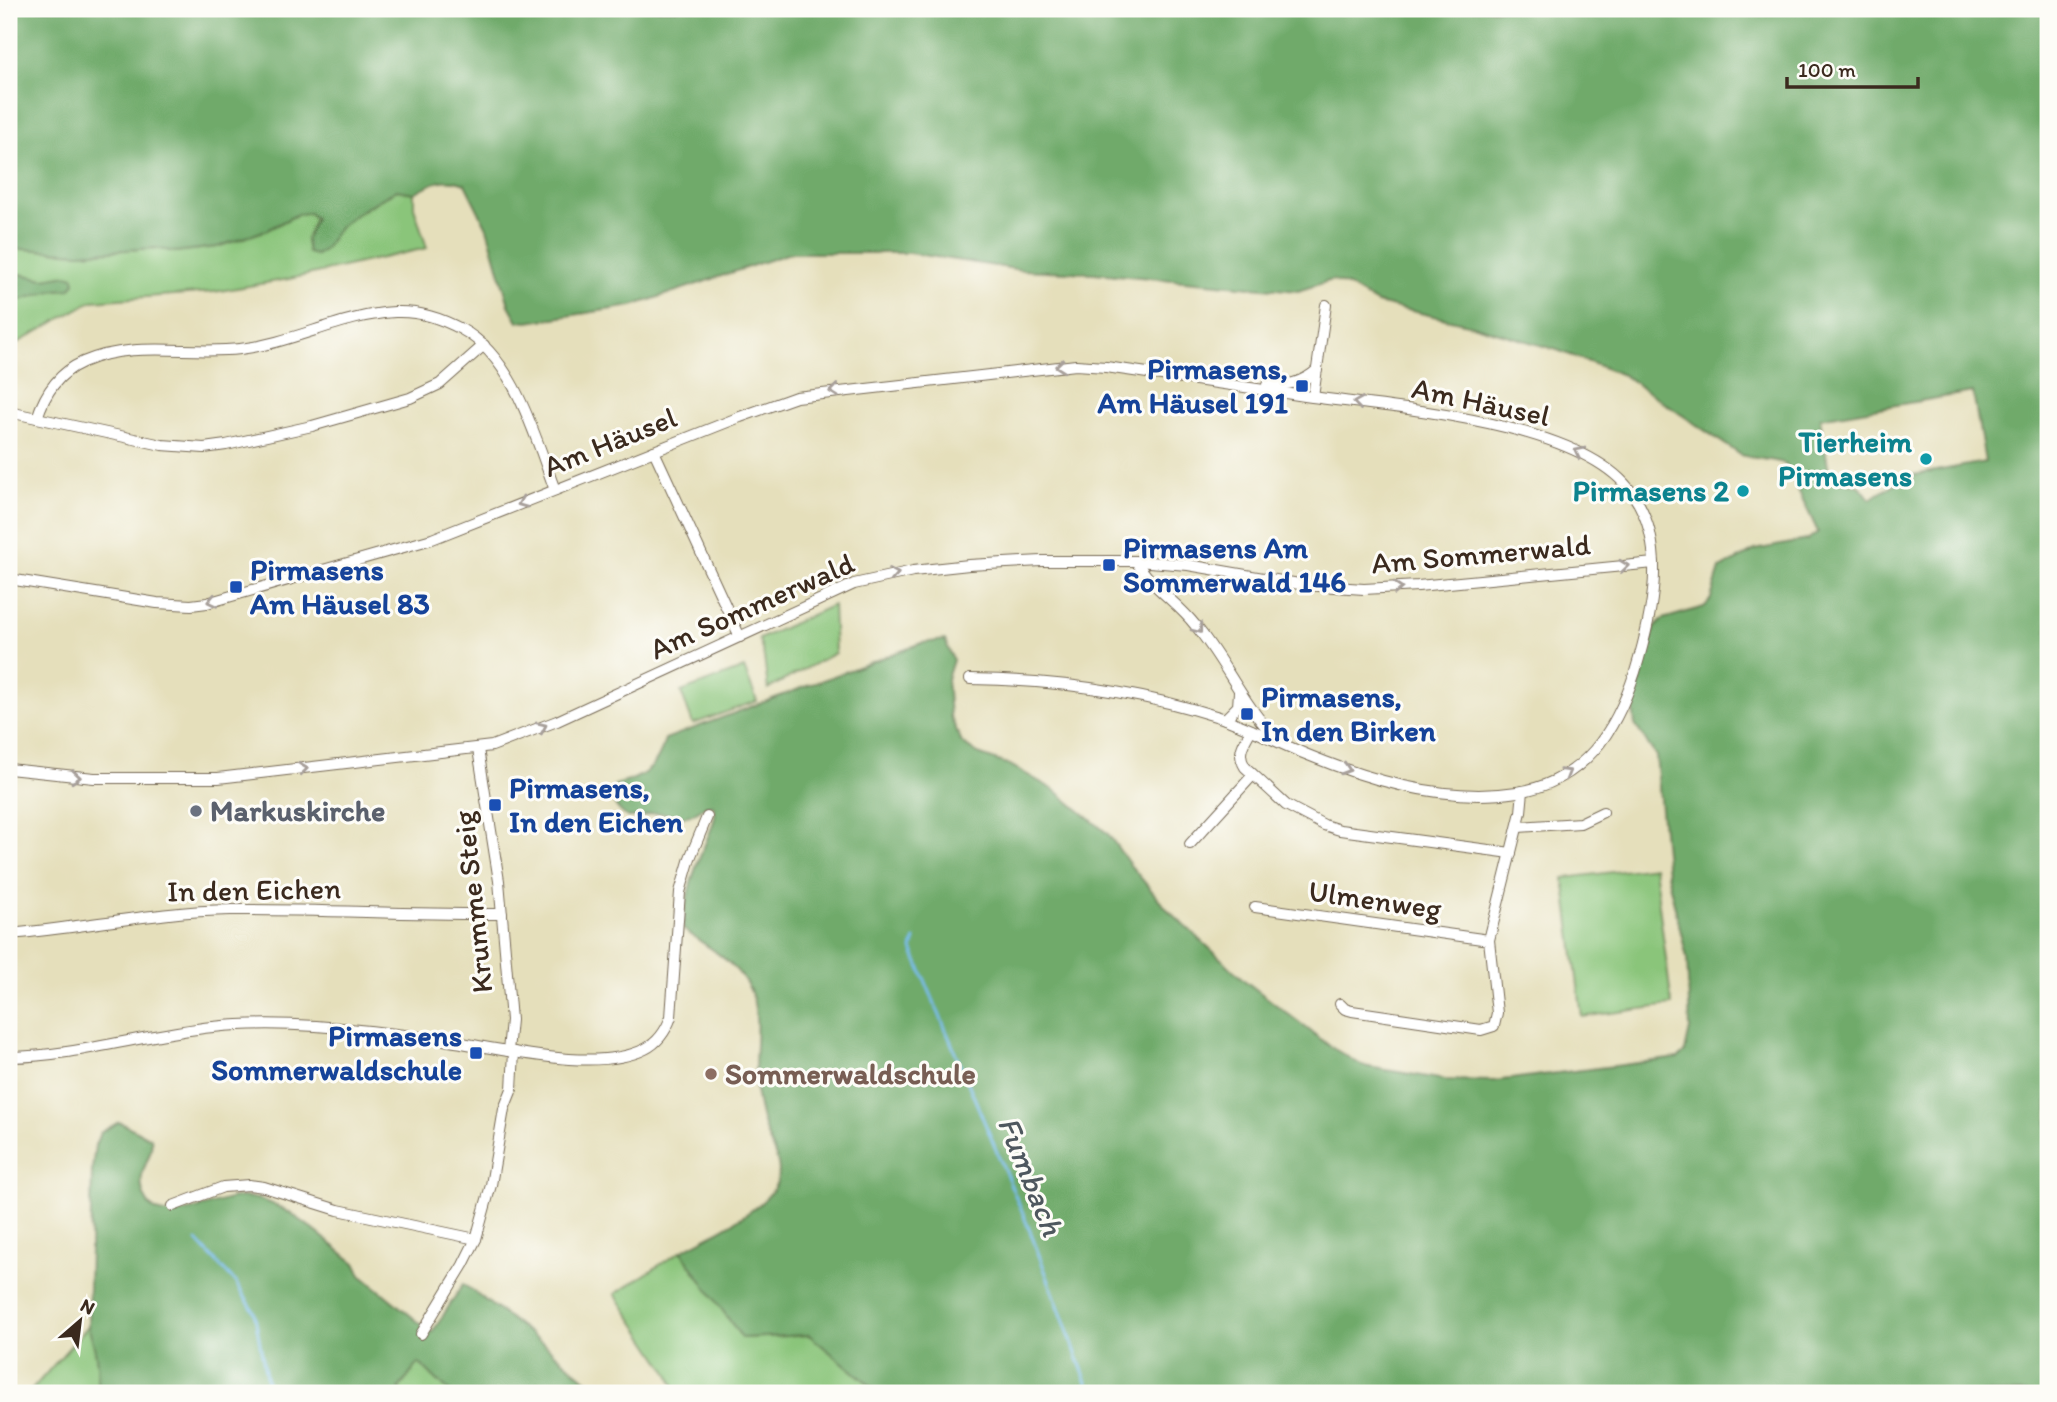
<svg xmlns="http://www.w3.org/2000/svg" width="2057" height="1402" font-family="Itim,sans-serif">
  <style>
    .green { fill: #8ac57a; stroke: #62784c; stroke-width: 2 }
    .forest { fill: #6faa6a; stroke: #556a44; stroke-width: 2; fill-rule: evenodd }
    .lines { fill: none; stroke-linecap: round; stroke-linejoin: round }
    .stream { stroke: #7cbff2; stroke-width: 2.5 }
    .minor-casing { stroke: #766955; stroke-width: 12 }
    .minor { stroke: #fff; stroke-width: 10 }
    .oneway { stroke: #a79f9a }
    .transit-dot { fill: #1a4fb4; stroke: #fdfcf7; stroke-width: 2.5 }
    .culture-dot { fill: #0f9aa8; stroke: #fdfcf7; stroke-width: 2.5 }
    .worship-dot { fill: #6b7280; stroke: #fdfcf7; stroke-width: 2.5 }
    .education-dot { fill: #8d6e63; stroke: #fdfcf7; stroke-width: 2.5 }
    .labels { text-anchor: middle; stroke-width: 6; stroke-linejoin: round; paint-order: stroke }
    .transit-label { font-size: 30px; font-weight: bold; fill: #164399; stroke: #fdfcf7; text-anchor: start }
    .street-label { font-size: 30px; fill: #3b2a1e; stroke: #fdfcf7 }
    .culture-label { font-size: 30px; font-weight: bold; fill: #0d838f; stroke: #fdfcf7; text-anchor: end }
    .worship-label { font-size: 30px; font-weight: bold; fill: #5b616d; stroke: #fdfcf7; text-anchor: start }
    .education-label { font-size: 30px; font-weight: bold; fill: #785e54; stroke: #fdfcf7; text-anchor: start }
    .water-label { font-size: 32px; font-style: italic; fill: #4e575e; stroke: #fdfcf7 }
  </style>
  <rect width="100%" height="100%" fill="#fdfcf7"/>
  <filter id="ink" filterUnits="userSpaceOnUse"><feTurbulence type="fractalNoise" baseFrequency=".0143" numOctaves="2"/><feDisplacementMap in="SourceGraphic" scale="14" xChannelSelector="R" yChannelSelector="G"/><feConvolveMatrix kernelMatrix="1 2 1 2 8 2 1 2 1" color-interpolation-filters="sRGB"/></filter>
  <filter id="wash" filterUnits="userSpaceOnUse"><feTurbulence type="fractalNoise" baseFrequency=".00686" numOctaves="4" result="noise"/><feDisplacementMap in="SourceGraphic" scale="28" xChannelSelector="R" yChannelSelector="G"/><feGaussianBlur stdDeviation="1.57" result="paint"/><feColorMatrix in="noise" values="0 0 0 0 0 0 0 0 0 0 0 0 0 0 0 0 0 1.4 0 .05"/><feComposite in="paint" operator="in"/></filter>
  <g filter="url(#wash)">
    <rect width="100%" height="100%" fill="#e5dfbb"/>
    <g class="green">
      <path d="M 397,190 L 414,193 L 414,207 L 427,248 L 289,279 L 214,292 L 92,301 L 12,346 L 9,346 L 9,303 L 55,290 L 70,289 L 75,283 L 73,277 L 44,279 L 9,272 L 9,248 L 79,253 L 156,248 L 175,252 L 217,247 L 267,230 L 298,214 L 309,213 L 315,218 L 306,240 L 308,252 L 316,255 C 331,247 330,236 341,226 C 358,211 378,201 397,190 Z"/>
      <path d="M 833,605 L 835,653 L 768,689 L 764,657 L 759,639 Z"/>
      <path d="M 744,668 L 757,701 L 693,724 L 681,692 Z"/>
      <path d="M 1654,867 L 1672,1005 L 1582,1017 L 1564,878 Z"/>
      <path d="M 681,1251 L 742,1338 L 809,1335 L 880,1393 L 677,1393 L 669,1374 L 615,1294 Z"/>
      <path d="M 88,1326 C 96,1349 100,1369 96,1393 L 29,1393 Z"/>
      <path d="M 419,1363 L 451,1393 L 402,1393 L 399,1389 Z"/>
    </g>
    <g class="forest">
      <path d="M 9,9 L 2048,9 L 2048,1393 L 880,1393 L 809,1335 L 742,1338 L 681,1251 C 706,1237 760,1212 774,1188 C 785,1169 775,1156 768,1138 C 763,1125 759,1110 757,1096 C 750,1060 764,1025 750,990 C 738,963 706,946 683,929 C 686,890 695,868 710,832 C 713,823 718,814 713,805 L 705,806 C 681,824 683,813 657,813 C 647,814 639,819 629,818 C 620,813 612,803 610,792 L 615,785 C 643,778 658,769 665,739 L 922,643 L 945,640 L 953,660 L 947,679 L 950,716 L 962,743 L 978,754 L 1010,765 L 1056,791 L 1108,834 L 1130,865 L 1167,909 L 1244,980 L 1331,1047 L 1363,1066 L 1445,1080 L 1494,1081 L 1678,1058 L 1685,1052 L 1690,1029 L 1687,958 L 1667,874 L 1656,756 L 1635,725 L 1633,708 L 1654,629 L 1663,619 L 1704,607 L 1710,601 L 1720,569 L 1755,550 L 1807,540 L 1818,532 L 1786,464 C 1771,458 1757,460 1741,455 L 1623,375 L 1557,350 L 1472,325 L 1377,303 L 1350,287 L 1332,280 L 1298,291 L 1094,273 L 1022,270 L 909,253 L 790,253 L 632,306 L 528,322 L 518,321 L 509,305 L 487,228 L 465,184 C 444,176 432,183 414,193 L 397,190 C 377,201 358,211 341,226 C 330,236 331,247 316,255 L 308,253 L 306,240 L 315,218 L 309,213 L 298,214 L 267,230 L 217,247 L 175,252 L 156,248 L 79,253 L 9,248 ZM 1973,392 L 1985,462 L 1908,476 L 1870,499 L 1860,486 L 1830,478 L 1820,418 Z"/>
      <path d="M 9,272 L 44,279 L 67,275 L 74,277 L 75,283 L 70,289 L 55,290 L 9,303 Z"/>
      <path d="M 119,1122 L 151,1138 C 155,1160 132,1171 146,1200 C 161,1231 216,1198 241,1197 C 282,1196 324,1240 355,1263 L 361,1275 L 432,1333 L 463,1284 L 544,1344 L 602,1393 L 451,1393 L 419,1363 L 399,1388 L 402,1393 L 96,1393 C 100,1369 96,1349 88,1326 L 92,1170 L 95,1145 L 100,1133 Z"/>
    </g>
    <g class="lines">
      <g class="stream">
        <path d="M 915,939 L 912,949 L 1030,1231 L 1091,1393"/>
        <path d="M 197,1241 L 235,1282 L 254,1311 L 269,1393"/>
      </g>
    </g>
  </g>
  <g filter="url(#ink)">
    <g class="lines">
      <g class="minor-casing">
        <g id="minor">
          <path d="M 1267,385 C 1287,385 1302,384 1317,370"/>
          <path d="M 1313,397 L 1326,305"/>
          <path d="M 9,412 L 162,445 L 204,448 L 226,445 L 312,426 L 410,398 L 440,384 L 484,345"/>
          <path d="M 37,418 C 45,393 58,373 83,362 C 133,340 188,355 240,349 C 293,343 342,315 395,312 C 418,311 441,318 461,329 C 514,357 535,437 555,490"/>
          <path d="M 654,451 L 740,637"/>
          <path d="M 1136,561 C 1150,586 1177,602 1195,625 C 1226,662 1243,706 1278,740"/>
          <path d="M 9,579 L 157,603 L 191,605 L 207,603 L 432,539 L 740,417 L 796,397 L 1076,365 L 1106,367 C 1173,377 1239,386 1305,396 C 1389,408 1582,420 1632,493 C 1669,545 1652,616 1635,672 C 1616,731 1584,782 1517,792 C 1448,803 1371,781 1308,755 C 1278,743 1249,727 1219,717 C 1138,691 1055,680 970,679"/>
          <path d="M 1225,719 L 1238,706 L 1239,692"/>
          <path d="M 1251,730 C 1244,743 1236,753 1245,767 L 1286,805 L 1324,825 L 1340,830 L 1511,853"/>
          <path d="M 478,749 L 499,881 L 511,1020 L 508,1051"/>
          <path d="M 9,769 L 94,778 L 218,778 L 492,746 L 557,721 L 854,584 L 913,571 L 969,565 L 1042,561 L 1136,561 L 1188,565 L 1305,585 L 1364,589 L 1418,586 L 1654,563"/>
          <path d="M 1518,827 L 1580,823 L 1603,812"/>
          <path d="M 1190,844 L 1253,775"/>
          <path d="M 1255,907 L 1489,940"/>
          <path d="M 9,934 C 83,928 156,911 231,910 C 321,909 411,915 502,914"/>
          <path d="M 1340,1004 L 1345,1009 L 1352,1011 L 1481,1030 L 1494,1026 L 1497,1013 L 1489,940 L 1521,812 L 1523,791"/>
          <path d="M 9,1057 C 78,1056 144,1034 213,1027 C 287,1019 363,1030 436,1039 C 492,1046 594,1075 645,1049 C 659,1042 666,1031 671,1017 L 680,892 L 690,858 L 707,817"/>
          <path d="M 173,1206 L 223,1187 L 249,1185 L 264,1187 L 338,1210 L 476,1239"/>
          <path d="M 421,1334 L 463,1265 L 476,1239 L 491,1185 L 504,1109 L 512,1089 L 514,1052"/>
        </g>
      </g>
      <use href="#minor" class="minor"/>
    </g>
    <defs><path id="oneway-chevron" d="M-2-3.5L2.5 0L-2 3.5" fill="none" stroke-width="1.6" stroke-linecap="round" stroke-linejoin="round" transform="scale(1.75)"/></defs>
    <g class="oneway">
      <use href="#oneway-chevron" transform="translate(1060 366) rotate(175)"/>
      <use href="#oneway-chevron" transform="translate(834 391) rotate(174)"/>
      <use href="#oneway-chevron" transform="translate(1358 403) rotate(-172)"/>
      <use href="#oneway-chevron" transform="translate(1579 452) rotate(-154)"/>
      <use href="#oneway-chevron" transform="translate(522 503) rotate(158)"/>
      <use href="#oneway-chevron" transform="translate(1624 566) rotate(-6)"/>
      <use href="#oneway-chevron" transform="translate(894 574) rotate(-9)"/>
      <use href="#oneway-chevron" transform="translate(1398 588) rotate(-3)"/>
      <use href="#oneway-chevron" transform="translate(212 601) rotate(168)"/>
      <use href="#oneway-chevron" transform="translate(1198 629) rotate(52)"/>
      <use href="#oneway-chevron" transform="translate(542 727) rotate(-24)"/>
      <use href="#oneway-chevron" transform="translate(303 769) rotate(-6)"/>
      <use href="#oneway-chevron" transform="translate(1346 769) rotate(18)"/>
      <use href="#oneway-chevron" transform="translate(1566 773) rotate(-31)"/>
      <use href="#oneway-chevron" transform="translate(76 777) rotate(5)"/>
    </g>
  </g>
  <g class="transit-dot">
    <rect x="1295" y="379" width="14" height="14" rx="3.5"/>
    <rect x="1102" y="558" width="14" height="14" rx="3.5"/>
    <rect x="229" y="580" width="14" height="14" rx="3.5"/>
    <rect x="1240" y="707" width="14" height="14" rx="3.5"/>
    <rect x="488" y="798" width="14" height="14" rx="3.5"/>
    <rect x="469" y="1046" width="14" height="14" rx="3.5"/>
  </g>
  <g class="culture-dot">
    <circle cx="1926" cy="459" r="7"/>
    <circle cx="1743" cy="491" r="7"/>
  </g>
  <circle class="worship-dot" cx="196" cy="811" r="7"/>
  <circle class="education-dot" cx="711" cy="1074" r="7"/>
  <g class="labels">
    <g class="transit-label">
      <text x="1288" y="379" text-anchor="end">Pirmasens,<tspan x="1288" dy="34">Am Häusel 191</tspan></text>
      <text x="1123" y="558">Pirmasens Am<tspan x="1123" dy="34">Sommerwald 146</tspan></text>
      <text x="250" y="580">Pirmasens<tspan x="250" dy="34">Am Häusel 83</tspan></text>
      <text x="1261" y="707">Pirmasens,<tspan x="1261" dy="34">In den Birken</tspan></text>
      <text x="509" y="798">Pirmasens,<tspan x="509" dy="34">In den Eichen</tspan></text>
      <text x="462" y="1046" text-anchor="end">Pirmasens<tspan x="462" dy="34">Sommerwaldschule</tspan></text>
    </g>
    <g class="street-label">
      <text transform="translate(1481 402) rotate(12)" y="10">Am Häusel</text>
      <text transform="translate(610 442) rotate(-22)" y="10">Am Häusel</text>
      <text transform="translate(1481 554) rotate(-5)" y="10">Am Sommerwald</text>
      <text transform="translate(752 606) rotate(-24)" y="10">Am Sommerwald</text>
      <text transform="translate(254 890) rotate(-1)" y="10">In den Eichen</text>
      <text transform="translate(1375 900) rotate(8)" y="10">Ulmenweg</text>
      <text transform="translate(473 902) rotate(-96)" y="10">Krumme Steig</text>
    </g>
    <g class="culture-label">
      <text x="1912" y="452">Tierheim<tspan x="1912" dy="34">Pirmasens</tspan></text>
      <text x="1729" y="501">Pirmasens 2</text>
    </g>
    <g class="worship-label">
      <text x="210" y="821">Markuskirche</text>
    </g>
    <g class="education-label">
      <text x="725" y="1084">Sommerwaldschule</text>
    </g>
    <g class="water-label">
      <text transform="translate(1031 1176) rotate(68)" y="11">Fumbach</text>
    </g>
  </g>
  <rect width="2057" height="1402" fill="none" stroke="#fdfcf7" stroke-width="35"/>
  <g transform="translate(80 1321) rotate(28)" stroke="#fdfcf7" stroke-width="5" paint-order="stroke">
  <path d="M0-5L12 26L0 18L-12 26Z" fill="#3b2a1e"/>
  <text y="-10" font-size="19" font-weight="bold" text-anchor="middle" fill="#3b2a1e">N</text>
  </g>
  <path d="M1787 77v10h131v-10" fill="none" stroke="#3b2a1e" stroke-width="3.5"/>
  <text x="1798" y="77" font-size="21" fill="#3b2a1e" stroke="#fdfcf7" stroke-width="5" paint-order="stroke">100 m</text>
</svg>
